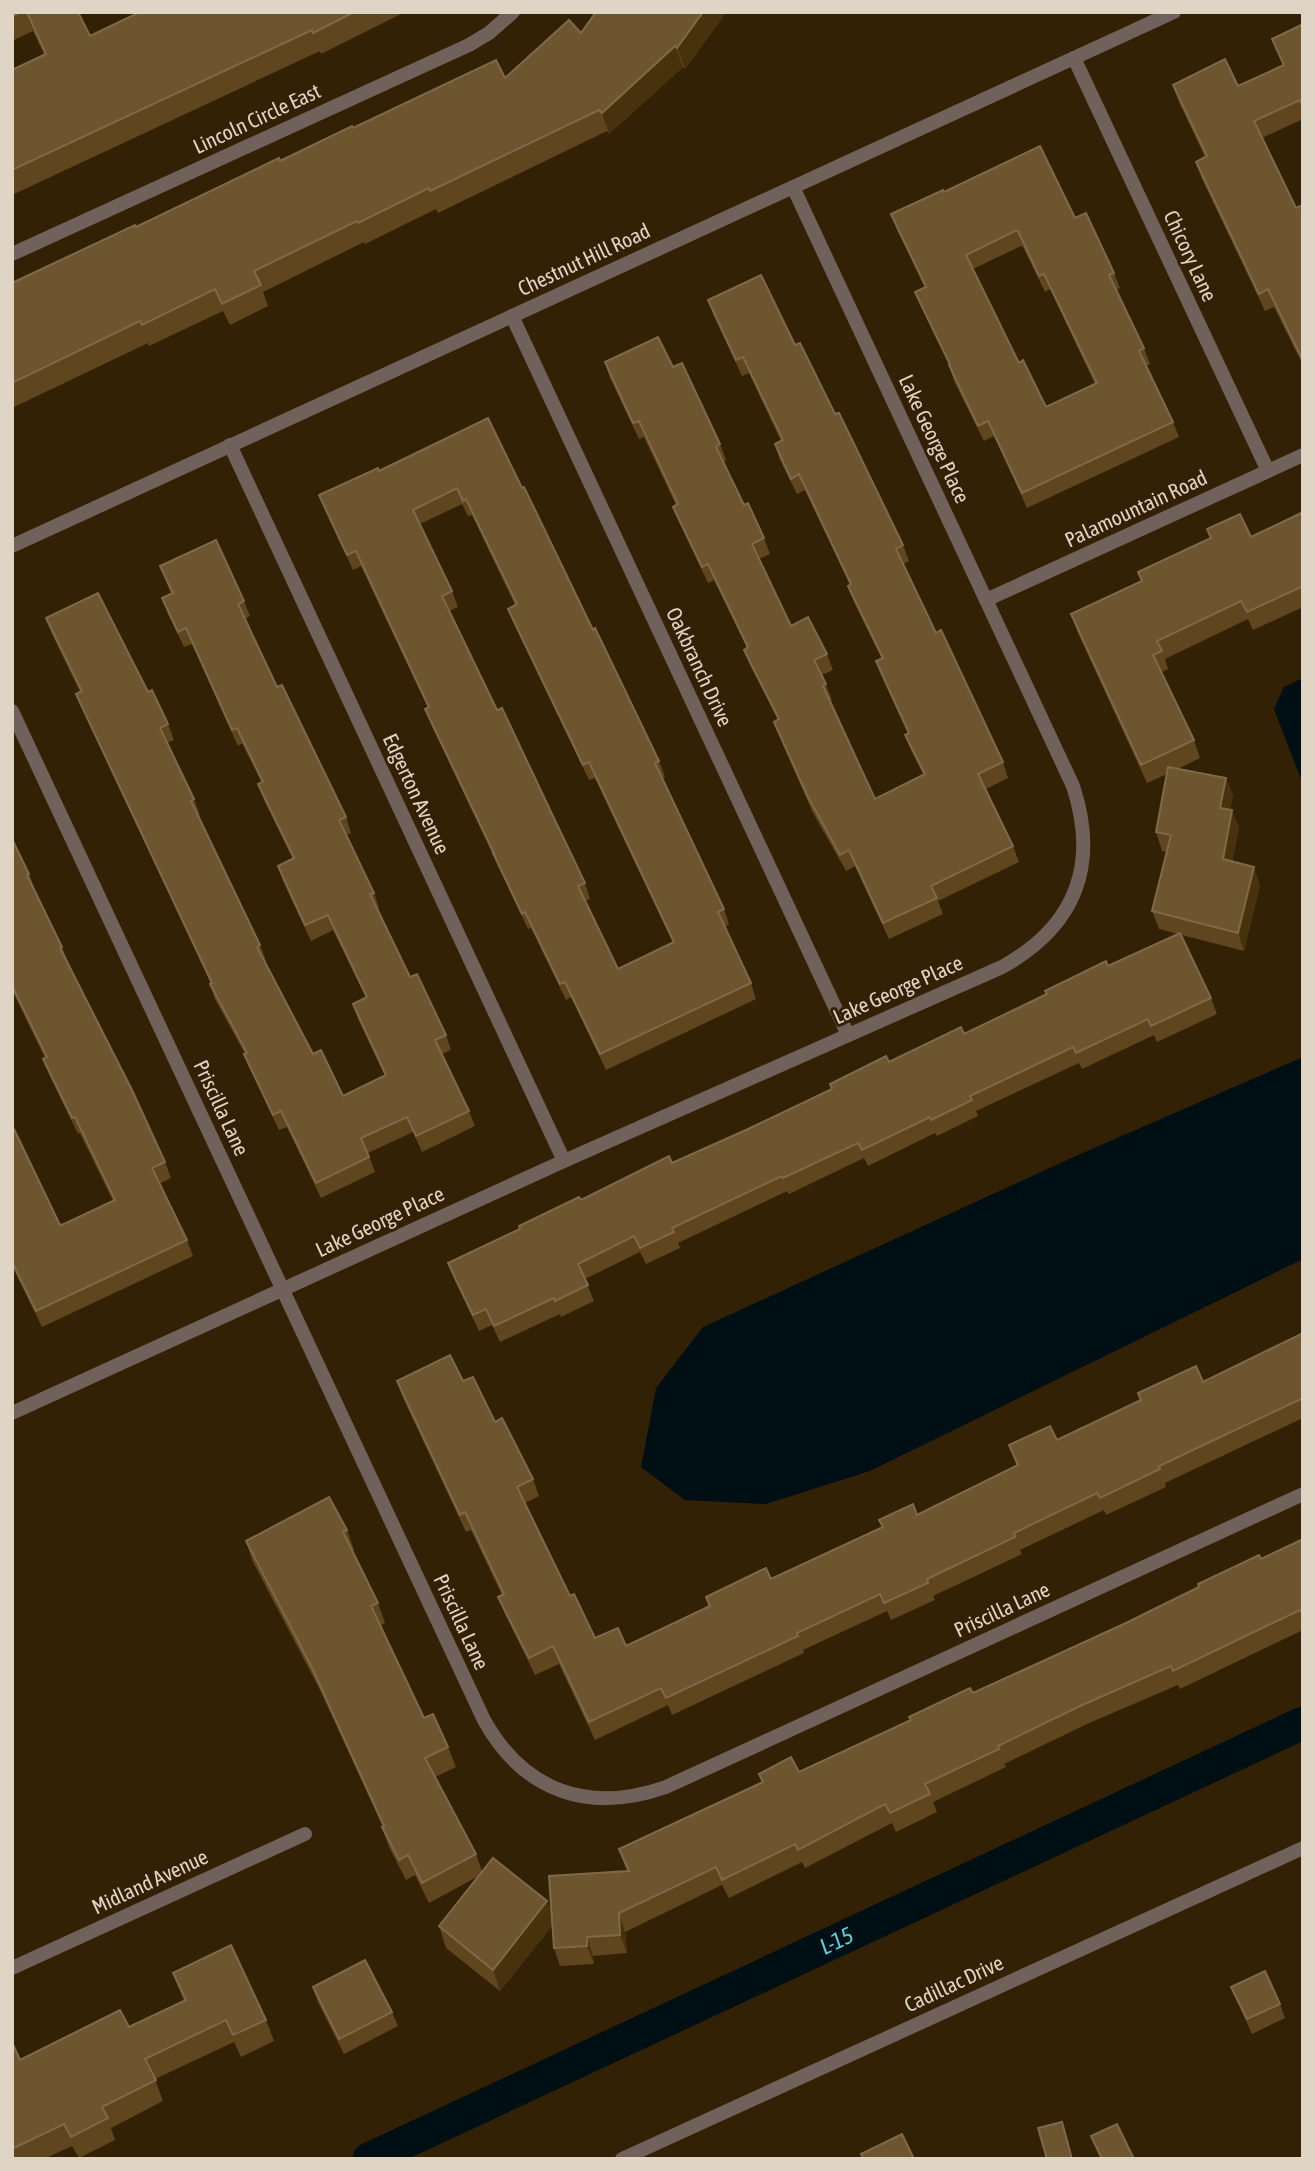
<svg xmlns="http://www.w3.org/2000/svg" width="1315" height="2171" font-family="'Asap Condensed',sans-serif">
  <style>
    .water { fill: #000f14 }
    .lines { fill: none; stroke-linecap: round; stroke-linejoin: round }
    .canal { stroke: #000f14; stroke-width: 33 }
    .minor { stroke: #70615b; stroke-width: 14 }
    .wall { fill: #60461f; fill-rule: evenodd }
    .shaded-wall { fill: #48310d }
    .building { fill: #6d5530; stroke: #7f6948; stroke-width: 2; fill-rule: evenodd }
    .labels { text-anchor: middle; stroke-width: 6; stroke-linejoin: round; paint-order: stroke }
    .street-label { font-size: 21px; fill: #e0d4c5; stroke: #332106 }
    .water-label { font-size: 23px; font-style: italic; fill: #58d3ec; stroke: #332106 }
  </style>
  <rect width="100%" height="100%" fill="#332106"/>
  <g class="water">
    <path d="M 1303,678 L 1303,784 L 1274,709 L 1284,687 Z"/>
    <path d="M 1303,1057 L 1303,1259 L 870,1471 L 766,1504 L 685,1500 L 641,1467 L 656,1388 L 703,1327 L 1078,1155 Z"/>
  </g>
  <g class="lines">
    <path class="canal" id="s1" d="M 369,2159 L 1303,1723"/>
    <g class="minor">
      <path d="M 1074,58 L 1268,471"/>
      <path d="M 12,254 L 469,45 L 489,33 L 513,12"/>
      <path d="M 512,316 L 848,1035"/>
      <path d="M 230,445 L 564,1161"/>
      <path d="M 12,546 L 1174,12"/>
      <path d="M 986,600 L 1303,455"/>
      <path d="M 12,711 L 484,1720 C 524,1792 589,1814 666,1787 L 1303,1494"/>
      <path d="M 12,1413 L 564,1161 L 1002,967 C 1076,926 1099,865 1073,786 L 793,187"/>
      <path d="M 12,1968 L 305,1834"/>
      <path d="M 622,2159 L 1303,1848"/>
    </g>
  </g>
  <g class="wall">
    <path d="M 12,12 L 78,12 L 90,36 L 140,12 L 405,12 L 321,54 L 320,51 L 12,195 L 12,70 L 44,54 L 33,31 L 12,41 Z"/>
    <path d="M 725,14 L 685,69 L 683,67 L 609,134 L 607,131 L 438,213 L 436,209 L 365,244 L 364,242 L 263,292 L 268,306 L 230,325 L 223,311 L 149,346 L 148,343 L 12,408 L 12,283 L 353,128 L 505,78 L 581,33 Z"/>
    <path d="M 1303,24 L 1303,119 L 1262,138 L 1296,208 L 1303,205 L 1303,365 L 1274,307 L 1265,311 L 1202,179 L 1196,162 L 1205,157 L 1179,102 L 1173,85 L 1238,86 L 1283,66 L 1272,39 Z"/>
    <path d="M 944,192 L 1075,218 L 1114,273 L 1120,288 L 1116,290 L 1144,348 L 1150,364 L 1146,366 L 1173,422 L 1179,437 L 1027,508 L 994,436 L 984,441 L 954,381 L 949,365 L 921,307 L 915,292 L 925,287 L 897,230 L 891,214 ZM 1021,246 L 1023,247 L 1045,292 L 1050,289 L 1095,384 L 1046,407 L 1019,363 L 973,269 Z"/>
    <path d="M 708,300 L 795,345 L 835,414 L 903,545 L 909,561 L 903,564 L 936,633 L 1003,762 L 1008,778 L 986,789 L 1013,846 L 1019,862 L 938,901 L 943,914 L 889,939 L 855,866 L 846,871 L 813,813 L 780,738 L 774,722 L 778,720 L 750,665 L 744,650 L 747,648 L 714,580 L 708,583 L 679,522 L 673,507 L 676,505 L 644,437 L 639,439 L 610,378 L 605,362 L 673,367 L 720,444 L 726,460 L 723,462 L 744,505 L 764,538 L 770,554 L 759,559 L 791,626 L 827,654 L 833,670 L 822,675 L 832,700 L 830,701 L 875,799 L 923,774 L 911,750 L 905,735 L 908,733 L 882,677 L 876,661 L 882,659 L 854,602 L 848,586 L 850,585 L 805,490 L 797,494 L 780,460 L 775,444 L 781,441 L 749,373 L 742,376 L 714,316 Z"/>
    <path d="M 488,418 L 659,761 L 665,777 L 662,778 L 724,909 L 729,924 L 725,927 L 751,983 L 756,999 L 606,1070 L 571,997 L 566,1000 L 531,928 L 528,929 L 431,724 L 425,709 L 428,708 L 361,566 L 353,570 L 325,510 L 319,495 L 379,471 ZM 462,504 L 468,516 L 472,515 L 515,605 L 508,609 L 514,624 L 589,780 L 595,778 L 673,943 L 618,969 L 585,901 L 590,899 L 585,883 L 497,710 L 449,611 L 458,607 L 452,591 L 420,524 Z"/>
    <path d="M 1303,512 L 1303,607 L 1253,630 L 1248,619 L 1165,659 L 1168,669 L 1162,672 L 1194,740 L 1200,758 L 1178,769 L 1226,778 L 1233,796 L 1230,809 L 1232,810 L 1239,828 L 1232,862 L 1260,885 L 1244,951 L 1182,935 L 1211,998 L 1217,1014 L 1157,1042 L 1154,1035 L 1082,1069 L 1079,1063 L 976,1111 L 978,1116 L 937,1136 L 935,1133 L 868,1166 L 864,1158 L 789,1194 L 787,1191 L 678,1243 L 680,1248 L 646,1264 L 640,1252 L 585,1279 L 594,1301 L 561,1317 L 560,1314 L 500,1342 L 492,1325 L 479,1331 L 454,1279 L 448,1263 L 581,1200 L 672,1163 L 746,1130 L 889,1062 L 964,1034 L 1178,934 L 1159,929 L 1152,911 L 1167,852 L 1162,851 L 1156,832 L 1167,774 L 1147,783 L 1078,633 L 1071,614 L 1142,581 L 1138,572 L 1211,538 L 1207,529 L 1251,537 Z"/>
    <path d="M 160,566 L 244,601 L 250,616 L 245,619 L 277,687 L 346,817 L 351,833 L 346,835 L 374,893 L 379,908 L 378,909 L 410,977 L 446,1035 L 451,1050 L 442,1054 L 469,1111 L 475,1126 L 422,1152 L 413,1132 L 368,1153 L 375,1172 L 321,1198 L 287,1127 L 279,1130 L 250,1069 L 245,1054 L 215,999 L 210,984 L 211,983 L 82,709 L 76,694 L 80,692 L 52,634 L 46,618 L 148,692 L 168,724 L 174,740 L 167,743 L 194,799 L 200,815 L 198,815 L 260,945 L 266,961 L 264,961 L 313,1054 L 343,1096 L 385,1076 L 358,1019 L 353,1004 L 366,998 L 333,930 L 311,941 L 283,881 L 278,866 L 293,859 L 264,800 L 258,784 L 262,783 L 242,743 L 238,746 L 192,644 L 184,647 L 168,614 L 162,598 L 171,594 Z"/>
    <path d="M 12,839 L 29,874 L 35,890 L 62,947 L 68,962 L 165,1162 L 171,1178 L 159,1184 L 187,1240 L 193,1256 L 42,1327 L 12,1266 L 12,1125 L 60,1225 L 64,1224 L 113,1201 L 80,1133 L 78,1134 L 49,1074 L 43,1059 L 45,1058 L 12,990 Z"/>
    <path d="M 1303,1334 L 1303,1418 L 1165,1483 L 1166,1487 L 1106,1515 L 1104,1510 L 1020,1550 L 1022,1554 L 933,1596 L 935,1600 L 891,1620 L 887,1611 L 803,1650 L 804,1653 L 672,1715 L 668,1705 L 595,1740 L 559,1664 L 535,1675 L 505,1614 L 498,1597 L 502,1595 L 471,1530 L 466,1532 L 403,1398 L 397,1381 L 463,1381 L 495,1422 L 533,1479 L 539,1496 L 525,1503 L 570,1596 L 595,1638 L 626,1646 L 709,1606 L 706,1597 L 771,1579 L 882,1528 L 879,1520 L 917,1515 L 1017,1466 L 1009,1445 L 1057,1440 L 1140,1400 L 1138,1393 L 1203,1382 Z"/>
    <path d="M 347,1530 L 354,1550 L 352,1551 L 378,1603 L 385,1623 L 380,1626 L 424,1718 L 448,1747 L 456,1767 L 435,1777 L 476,1854 L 482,1871 L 547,1901 L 551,1911 L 627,1871 L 619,1849 L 762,1783 L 759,1774 L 799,1772 L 1126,1623 L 1303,1539 L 1303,1630 L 1180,1689 L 1178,1685 L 1087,1724 L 1004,1764 L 1006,1767 L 933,1802 L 937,1812 L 896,1832 L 892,1823 L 805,1868 L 802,1862 L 729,1898 L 722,1885 L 625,1932 L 627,1953 L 593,1956 L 594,1964 L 560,1966 L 554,1948 L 552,1926 L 500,1991 L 446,1948 L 439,1926 L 477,1877 L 429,1903 L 415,1875 L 406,1880 L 389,1847 L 382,1827 L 383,1827 L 320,1690 L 253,1562 L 246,1541 Z"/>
    <path d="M 173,1973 L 266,2020 L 274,2041 L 241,2057 L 234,2042 L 155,2079 L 163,2101 L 111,2128 L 115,2140 L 79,2158 L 72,2146 L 44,2159 L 12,2159 L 12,2042 L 20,2060 L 129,2027 L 184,2001 Z"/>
    <path d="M 313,1987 L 392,2012 L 398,2026 L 344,2054 L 318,2002 Z"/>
    <path d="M 1231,1987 L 1280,2004 L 1285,2018 L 1252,2034 L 1237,2001 Z"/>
  </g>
  <g class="shaded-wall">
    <path d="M 703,12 L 724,12 L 725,14 L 685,69 L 677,48 Z"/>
    <path d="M 675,46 L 683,67 L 609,134 L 602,113 Z"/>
    <path d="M 1226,778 L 1233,796 L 1227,826 L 1220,808 Z"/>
    <path d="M 1232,810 L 1239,828 L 1229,877 L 1223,859 Z"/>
    <path d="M 1254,867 L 1260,885 L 1244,951 L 1238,933 Z"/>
    <path d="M 547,1901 L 555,1922 L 500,1991 L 493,1970 Z"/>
    <path d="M 619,1913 L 625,1932 L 627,1953 L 620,1935 Z"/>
    <path d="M 587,1937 L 593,1956 L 594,1964 L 587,1946 Z"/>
  </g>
  <g class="building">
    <path d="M 12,12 L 21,12 L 12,16 Z"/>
    <path d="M 27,12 L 78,12 L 90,36 L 140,12 L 354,12 L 313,33 L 312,30 L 12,170 L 12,70 L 46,54 Z"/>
    <path d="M 596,12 L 703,12 L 677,48 L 675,46 L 602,113 L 599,110 L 430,191 L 429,188 L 358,223 L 357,221 L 254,271 L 261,285 L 222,304 L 215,289 L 142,325 L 140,321 L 12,383 L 12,283 L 135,225 L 136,227 L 279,158 L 280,161 L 352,126 L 353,128 L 496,60 L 505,78 L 569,20 L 581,33 Z"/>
    <path d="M 1303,24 L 1303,107 L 1300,100 L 1254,121 L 1296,208 L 1303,205 L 1303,361 L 1268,289 L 1259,294 L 1230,233 L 1196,162 L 1207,156 L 1173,85 L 1225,59 L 1238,86 L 1284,65 L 1272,39 Z"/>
    <path d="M 1040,146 L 1075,218 L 1086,213 L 1114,273 L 1109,275 L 1144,348 L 1139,351 L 1173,422 L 1022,493 L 988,421 L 978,426 L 949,365 L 950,364 L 915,292 L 926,287 L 891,214 L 943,190 L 944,192 ZM 1015,231 L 1018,231 L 1039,276 L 1044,274 L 1097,383 L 1046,407 L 1023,360 L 1019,363 L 966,255 Z"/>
    <path d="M 761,275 L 795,345 L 800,343 L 835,414 L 839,413 L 903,545 L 896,549 L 936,633 L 941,630 L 1003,762 L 978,774 L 1013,846 L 931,886 L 937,898 L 883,923 L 849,850 L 840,855 L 808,797 L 774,722 L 779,719 L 744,650 L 748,647 L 708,564 L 702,567 L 673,507 L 678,504 L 639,421 L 633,423 L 605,362 L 658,337 L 673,367 L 682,363 L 720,444 L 716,447 L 744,505 L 748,503 L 764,538 L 752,544 L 791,626 L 808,617 L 827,654 L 814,660 L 826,684 L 823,686 L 875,799 L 925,774 L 905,735 L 909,733 L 876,661 L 883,658 L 848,586 L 851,584 L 799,474 L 791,479 L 775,444 L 783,440 L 743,357 L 736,360 L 708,300 Z"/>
    <path d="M 488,418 L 522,488 L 524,487 L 593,630 L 595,628 L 659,761 L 655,763 L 724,909 L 718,912 L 751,983 L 600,1054 L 565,982 L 560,984 L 525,912 L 522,914 L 493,853 L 494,853 L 425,709 L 429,707 L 356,551 L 347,555 L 319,495 L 378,468 L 379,471 ZM 457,488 L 463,501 L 466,499 L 517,604 L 508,609 L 583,765 L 589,762 L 674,942 L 618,969 L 578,886 L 585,883 L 551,812 L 502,708 L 497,710 L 442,596 L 452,591 L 413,510 Z"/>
    <path d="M 1303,512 L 1303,586 L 1247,612 L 1241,601 L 1157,641 L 1162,651 L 1153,655 L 1194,740 L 1141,765 L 1071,614 L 1142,581 L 1138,572 L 1211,538 L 1207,529 L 1240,514 L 1251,537 Z"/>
    <path d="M 216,540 L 244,601 L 238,604 L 277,687 L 282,685 L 346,817 L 339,820 L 374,893 L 370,894 L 410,977 L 417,974 L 446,1035 L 435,1040 L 469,1111 L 416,1136 L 407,1117 L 361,1138 L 369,1157 L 316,1183 L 281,1111 L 273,1115 L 244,1054 L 247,1053 L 210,984 L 212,983 L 76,694 L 82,691 L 46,618 L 98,593 L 148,692 L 152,690 L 168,724 L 160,728 L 194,799 L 191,801 L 260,945 L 257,947 L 313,1054 L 321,1050 L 343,1096 L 386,1075 L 353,1004 L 367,997 L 328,915 L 305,925 L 278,866 L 294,858 L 258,784 L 263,782 L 237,728 L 232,730 L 186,628 L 178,632 L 162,598 L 173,593 L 160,566 Z"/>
    <path d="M 1168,767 L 1226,778 L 1220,808 L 1232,810 L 1223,859 L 1254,867 L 1238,933 L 1152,911 L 1171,835 L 1156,832 Z"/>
    <path d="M 12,839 L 29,874 L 27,875 L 62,947 L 60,948 L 132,1090 L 165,1162 L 152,1168 L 187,1240 L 36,1311 L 12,1262 L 12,1125 L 60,1225 L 64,1224 L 115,1200 L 75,1117 L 72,1118 L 43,1059 L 47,1057 L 12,986 Z"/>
    <path d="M 1180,933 L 1211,998 L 1151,1026 L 1148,1019 L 1076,1053 L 1073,1047 L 970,1096 L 972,1100 L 931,1120 L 930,1117 L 862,1150 L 858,1143 L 783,1178 L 782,1176 L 672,1228 L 674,1232 L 640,1248 L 634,1236 L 578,1264 L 588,1285 L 555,1301 L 554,1298 L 494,1326 L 486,1309 L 473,1315 L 448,1263 L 520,1229 L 519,1226 L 579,1197 L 581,1200 L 669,1156 L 672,1163 L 746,1130 L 832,1089 L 830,1084 L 886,1056 L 889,1062 L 961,1027 L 964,1034 L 1047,994 L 1045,991 L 1106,961 L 1108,966 Z"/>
    <path d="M 1303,1333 L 1303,1398 L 1159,1466 L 1160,1469 L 1100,1498 L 1097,1493 L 1014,1533 L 1015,1537 L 927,1579 L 928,1583 L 884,1603 L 880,1594 L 797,1633 L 798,1636 L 666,1698 L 661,1688 L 589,1722 L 553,1646 L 529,1658 L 498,1597 L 504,1594 L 465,1512 L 460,1515 L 397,1381 L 450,1355 L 463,1381 L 473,1377 L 495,1422 L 502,1418 L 533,1479 L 517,1487 L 570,1596 L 574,1594 L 595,1638 L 618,1628 L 626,1646 L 710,1606 L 706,1597 L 766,1568 L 771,1579 L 883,1527 L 879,1520 L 913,1504 L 917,1515 L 1018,1465 L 1009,1445 L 1050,1426 L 1057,1440 L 1141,1400 L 1138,1393 L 1196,1366 L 1203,1382 Z"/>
    <path d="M 329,1497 L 347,1530 L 343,1532 L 378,1603 L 371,1606 L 424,1718 L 433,1714 L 448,1747 L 425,1758 L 476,1854 L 422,1883 L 408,1855 L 399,1860 L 382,1827 L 384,1826 L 313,1670 L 246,1541 Z"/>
    <path d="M 1303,1539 L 1303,1615 L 1300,1610 L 1173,1671 L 1171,1666 L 1080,1706 L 998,1746 L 999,1749 L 925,1784 L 930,1794 L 890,1813 L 885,1804 L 798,1850 L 795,1844 L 722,1880 L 716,1867 L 619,1913 L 620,1935 L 587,1937 L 587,1946 L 554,1948 L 549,1876 L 629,1871 L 619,1849 L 763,1782 L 759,1774 L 791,1757 L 799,1772 L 911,1720 L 909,1717 L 970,1688 L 973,1693 L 1126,1623 L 1199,1587 L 1198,1584 L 1259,1555 L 1261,1559 Z"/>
    <path d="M 493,1858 L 547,1901 L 493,1970 L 439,1926 Z"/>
    <path d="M 231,1945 L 266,2020 L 233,2035 L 226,2020 L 145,2059 L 156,2080 L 102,2107 L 108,2118 L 71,2137 L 64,2124 L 12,2149 L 12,2042 L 20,2060 L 120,2010 L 129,2027 L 186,2000 L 173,1973 Z"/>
    <path d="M 365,1960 L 392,2012 L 339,2039 L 313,1987 Z"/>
    <path d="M 1265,1971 L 1280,2004 L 1247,2019 L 1231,1987 Z"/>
    <path d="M 1062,2122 L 1072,2159 L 1047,2159 L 1038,2128 Z"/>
    <path d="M 1117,2124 L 1134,2159 L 1102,2159 L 1091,2136 Z"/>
    <path d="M 902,2134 L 914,2159 L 863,2159 L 861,2154 Z"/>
  </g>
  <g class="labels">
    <g class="street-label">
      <text transform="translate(257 119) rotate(-25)" y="7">Lincoln Circle East</text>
      <text transform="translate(1190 256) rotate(65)" y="7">Chicory Lane</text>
      <text transform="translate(584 260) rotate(-25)" y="7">Chestnut Hill Road</text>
      <text transform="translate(934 439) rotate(65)" y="7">Lake George Place</text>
      <text transform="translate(1136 509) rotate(-25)" y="7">Palamountain Road</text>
      <text transform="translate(699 667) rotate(65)" y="7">Oakbranch Drive</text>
      <text transform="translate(416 794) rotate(65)" y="7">Edgerton Avenue</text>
      <text transform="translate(898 990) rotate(-24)" y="7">Lake George Place</text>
      <text transform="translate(221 1108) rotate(65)" y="7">Priscilla Lane</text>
      <text transform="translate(380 1222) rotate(-25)" y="7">Lake George Place</text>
      <text transform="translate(1002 1610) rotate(-25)" y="7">Priscilla Lane</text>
      <text transform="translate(461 1622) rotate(65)" y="7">Priscilla Lane</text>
      <text transform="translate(150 1882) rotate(-25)" y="7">Midland Avenue</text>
      <text transform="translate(954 1984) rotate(-25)" y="7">Cadillac Drive</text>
    </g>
    <g class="water-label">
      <text dy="8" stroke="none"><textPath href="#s1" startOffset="516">L-15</textPath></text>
    </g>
  </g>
  <rect width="1315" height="2171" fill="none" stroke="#e0d4c5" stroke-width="28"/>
</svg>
